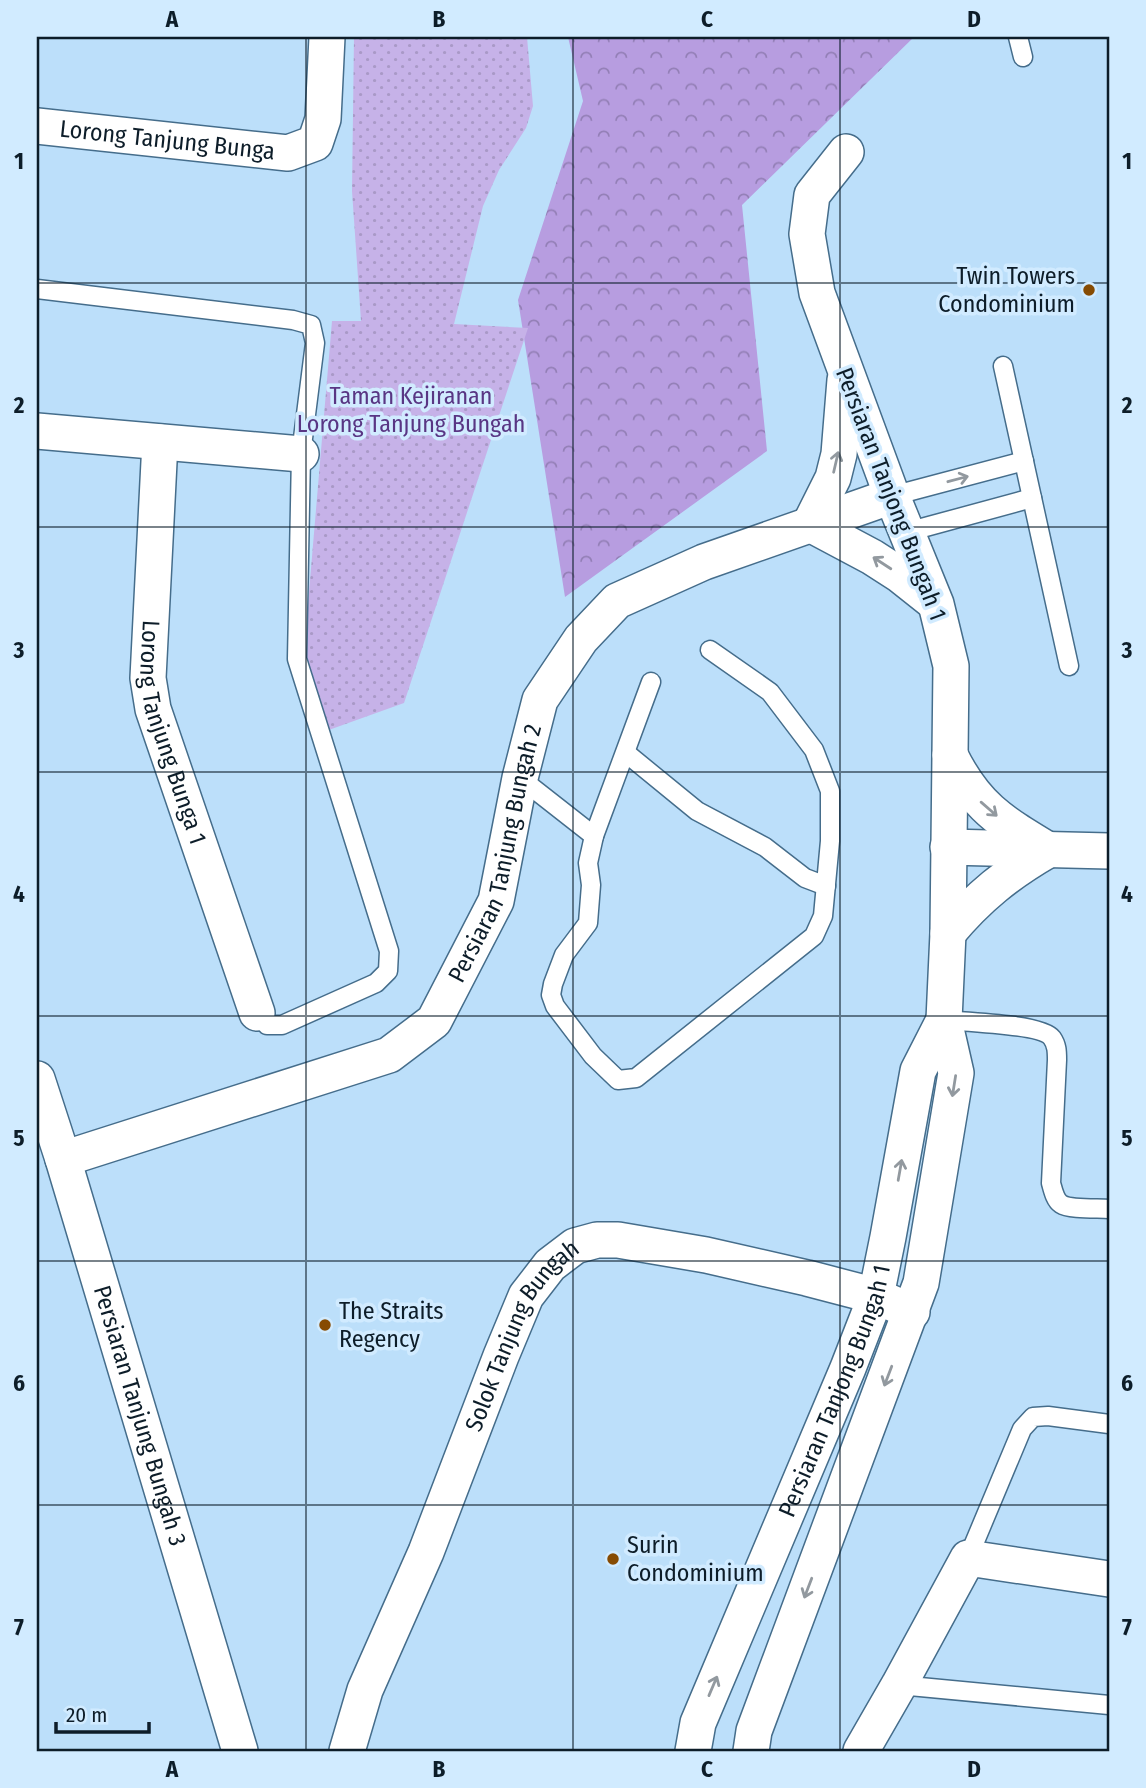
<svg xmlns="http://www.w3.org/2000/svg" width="1146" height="1788" font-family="'Fira Sans Condensed',sans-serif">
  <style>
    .forest { fill: url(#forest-crowns) }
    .park { fill: url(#park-dots) }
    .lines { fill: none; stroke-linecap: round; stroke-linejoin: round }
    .lane-casing { stroke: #456d8b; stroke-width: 21 }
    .street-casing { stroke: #456d8b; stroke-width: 38 }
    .lane { stroke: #fff; stroke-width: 18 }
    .street { stroke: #fff; stroke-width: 35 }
    .oneway { stroke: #92999f }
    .grid { fill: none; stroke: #0d1d29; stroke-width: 2; stroke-opacity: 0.55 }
    .poi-dot { fill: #864b02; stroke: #d1ebff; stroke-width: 2.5 }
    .labels { text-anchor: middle; stroke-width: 7; stroke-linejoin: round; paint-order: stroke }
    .street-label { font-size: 24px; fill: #0d1d29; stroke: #d1ebff }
    .poi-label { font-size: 24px; fill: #0d1d29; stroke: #d1ebff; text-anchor: start }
    .park-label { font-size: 24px; fill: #593684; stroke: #d1ebff }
    .neatline { fill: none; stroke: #0d1d29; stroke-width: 2.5 }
    .grid-label { font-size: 23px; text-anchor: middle; font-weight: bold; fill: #0d1d29 }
  </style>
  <defs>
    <pattern id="forest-crowns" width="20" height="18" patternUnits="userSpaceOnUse" patternTransform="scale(1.75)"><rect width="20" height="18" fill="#b79de0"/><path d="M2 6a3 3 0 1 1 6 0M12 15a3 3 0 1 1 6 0" fill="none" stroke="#937fb6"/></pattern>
    <pattern id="park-dots" width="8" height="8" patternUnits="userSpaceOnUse" patternTransform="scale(1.75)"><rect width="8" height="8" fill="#c6b2e8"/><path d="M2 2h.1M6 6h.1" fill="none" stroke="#a999c7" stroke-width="1.8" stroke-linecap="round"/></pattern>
  </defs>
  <rect width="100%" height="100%" fill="#bcdffa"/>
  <path class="forest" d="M 568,37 L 914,37 L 742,205 L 767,451 L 565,597 L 518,300 L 583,101 Z"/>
  <path class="park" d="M 354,37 L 527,37 L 533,106 L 526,128 L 499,170 L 483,206 L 454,324 L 528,328 L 404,703 L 326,731 L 304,651 L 332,321 L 361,321 L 352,191 Z"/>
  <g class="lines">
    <g class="lane-casing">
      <g id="lane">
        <path d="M 1018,37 L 1023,57"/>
        <path d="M 37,289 L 293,320 L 311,325 L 315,343 L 301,454 L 297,659 L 389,951 L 388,971 L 376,983 L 282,1025 L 267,1025 L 257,1013"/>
        <path d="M 1003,366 L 1069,666"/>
        <path d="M 892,496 L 1024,461"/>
        <path d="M 907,532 L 1032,498"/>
        <path d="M 626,753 L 697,811 L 765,847 L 805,878 L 826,886"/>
        <path d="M 520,778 L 594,836 L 651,682"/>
        <path d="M 594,836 L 588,863 L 591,885 L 588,923 L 564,955 L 553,984 L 551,995 L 555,1006 L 593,1056 L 618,1080 L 636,1078 L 814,936 L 823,916 L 830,841 L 830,791 L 814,750 L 770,692 L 710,650"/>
        <path d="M 944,1020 C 965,1022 1042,1024 1052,1038 C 1057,1045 1057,1052 1057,1060 L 1051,1183 C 1053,1190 1055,1200 1061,1204 C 1070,1210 1099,1208 1109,1209"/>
        <path d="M 968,1558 L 1022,1429 L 1033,1417 L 1048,1416 L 1109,1424"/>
        <path d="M 899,1685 L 1109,1705"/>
      </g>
    </g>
    <g class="street-casing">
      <g id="street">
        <path id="s1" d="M 37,126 L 288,153 L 315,143 L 323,119 L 327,37"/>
        <path d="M 845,380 L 839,454 L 833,478 L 810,524 L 872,557 L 900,575 L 934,602"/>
        <path d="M 37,431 L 301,454"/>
        <path id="s2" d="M 160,442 L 148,678 L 153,709 L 257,1013"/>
        <path d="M 948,847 L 1109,851"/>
        <path d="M 948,933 C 978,897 1008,873 1048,850 C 1000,821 975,806 950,755"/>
        <path id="s3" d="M 37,1079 L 63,1159 L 240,1751"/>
        <path id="s4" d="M 63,1159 L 389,1055 L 434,1021 L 496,901 L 520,778 L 540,700 L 581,639 L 617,601 L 704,562 L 892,496"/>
        <path id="s5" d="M 347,1751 L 365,1690 L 426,1552 L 501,1356 L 526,1296 L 550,1265 L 575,1246 L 597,1240 L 618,1240 L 706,1255 L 807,1278 L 876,1296 L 912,1312"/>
        <path id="s6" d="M 693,1751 L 698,1723 L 848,1368 L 876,1296 L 888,1237 L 918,1071 L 944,1020"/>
        <path d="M 751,1751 L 754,1731 L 921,1283 L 956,1073 L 944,1020 L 948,933 L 951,666 L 936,604 L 892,496 L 817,293 L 807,234 L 812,195 L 846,152"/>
        <path d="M 861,1751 L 899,1685 L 968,1558 L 1109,1579"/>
      </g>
    </g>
    <use href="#lane" class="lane"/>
    <use href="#street" class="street"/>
  </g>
  <defs><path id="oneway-shaft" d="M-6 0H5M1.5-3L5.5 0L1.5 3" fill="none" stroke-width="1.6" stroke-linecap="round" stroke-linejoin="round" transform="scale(1.75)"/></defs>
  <g class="oneway">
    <use href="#oneway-shaft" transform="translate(836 462) rotate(-77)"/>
    <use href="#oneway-shaft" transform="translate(958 479) rotate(-15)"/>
    <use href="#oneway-shaft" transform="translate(882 563) rotate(-147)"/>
    <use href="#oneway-shaft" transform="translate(989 809) rotate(41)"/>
    <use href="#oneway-shaft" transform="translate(954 1086) rotate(99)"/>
    <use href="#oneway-shaft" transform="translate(900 1170) rotate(-80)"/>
    <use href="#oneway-shaft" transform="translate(888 1376) rotate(111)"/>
    <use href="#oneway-shaft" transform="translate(808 1588) rotate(111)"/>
    <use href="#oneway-shaft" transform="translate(713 1686) rotate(-67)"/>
  </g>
  <path class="grid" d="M 306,37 L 306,1751M 573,37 L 573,1751M 840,37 L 840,1751M 37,283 L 1109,283M 37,527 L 1109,527M 37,772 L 1109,772M 37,1016 L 1109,1016M 37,1261 L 1109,1261M 37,1505 L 1109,1505"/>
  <g class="poi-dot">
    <circle cx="1089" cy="290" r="7"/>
    <circle cx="325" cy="1325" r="7"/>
    <circle cx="613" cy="1559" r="7"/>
  </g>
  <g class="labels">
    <g class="street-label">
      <text dy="8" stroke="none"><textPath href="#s1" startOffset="131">Lorong Tanjung Bunga</textPath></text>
      <text transform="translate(891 494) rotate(69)" y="8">Persiaran Tanjong Bungah 1</text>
      <text dy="8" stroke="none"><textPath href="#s2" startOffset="294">Lorong Tanjung Bunga 1</textPath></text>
      <text dy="8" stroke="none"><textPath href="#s4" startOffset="579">Persiaran Tanjung Bungah 2</textPath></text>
      <text dy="8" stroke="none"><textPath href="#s5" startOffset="453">Solok Tanjung Bungah</textPath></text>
      <text dy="8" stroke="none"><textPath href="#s6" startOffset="388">Persiaran Tanjong Bungah 1</textPath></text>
      <text dy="8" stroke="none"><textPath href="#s3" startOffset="352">Persiaran Tanjung Bungah 3</textPath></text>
    </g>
    <g class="poi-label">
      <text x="1075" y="284" text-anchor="end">Twin Towers<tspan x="1075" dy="28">Condominium</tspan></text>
      <text x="339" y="1319">The Straits<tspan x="339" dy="28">Regency</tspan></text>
      <text x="627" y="1553">Surin<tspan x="627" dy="28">Condominium</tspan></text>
    </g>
    <g class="park-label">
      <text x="411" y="404">Taman Kejiranan<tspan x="411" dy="28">Lorong Tanjung Bungah</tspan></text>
    </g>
  </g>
  <rect width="1146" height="1788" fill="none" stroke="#d1ebff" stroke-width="77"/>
  <path d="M56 1722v10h93v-10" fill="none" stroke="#0d1d29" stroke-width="3.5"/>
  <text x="66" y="1722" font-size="21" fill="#0d1d29" stroke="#d1ebff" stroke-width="5" paint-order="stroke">20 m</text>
  <rect x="38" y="38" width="1070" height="1712" class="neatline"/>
  <g class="grid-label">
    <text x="172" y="27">A</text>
    <text x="439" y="27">B</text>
    <text x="707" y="27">C</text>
    <text x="974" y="27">D</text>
    <text x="19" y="169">1</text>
    <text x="1127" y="169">1</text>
    <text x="19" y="413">2</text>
    <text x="1127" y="413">2</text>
    <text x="19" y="658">3</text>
    <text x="1127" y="658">3</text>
    <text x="19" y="902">4</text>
    <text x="1127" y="902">4</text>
    <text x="19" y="1146">5</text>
    <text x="1127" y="1146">5</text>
    <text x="19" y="1391">6</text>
    <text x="1127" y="1391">6</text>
    <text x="19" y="1635">7</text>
    <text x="1127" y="1635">7</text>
    <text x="172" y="1777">A</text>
    <text x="439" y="1777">B</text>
    <text x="707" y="1777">C</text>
    <text x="974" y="1777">D</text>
  </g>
</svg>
